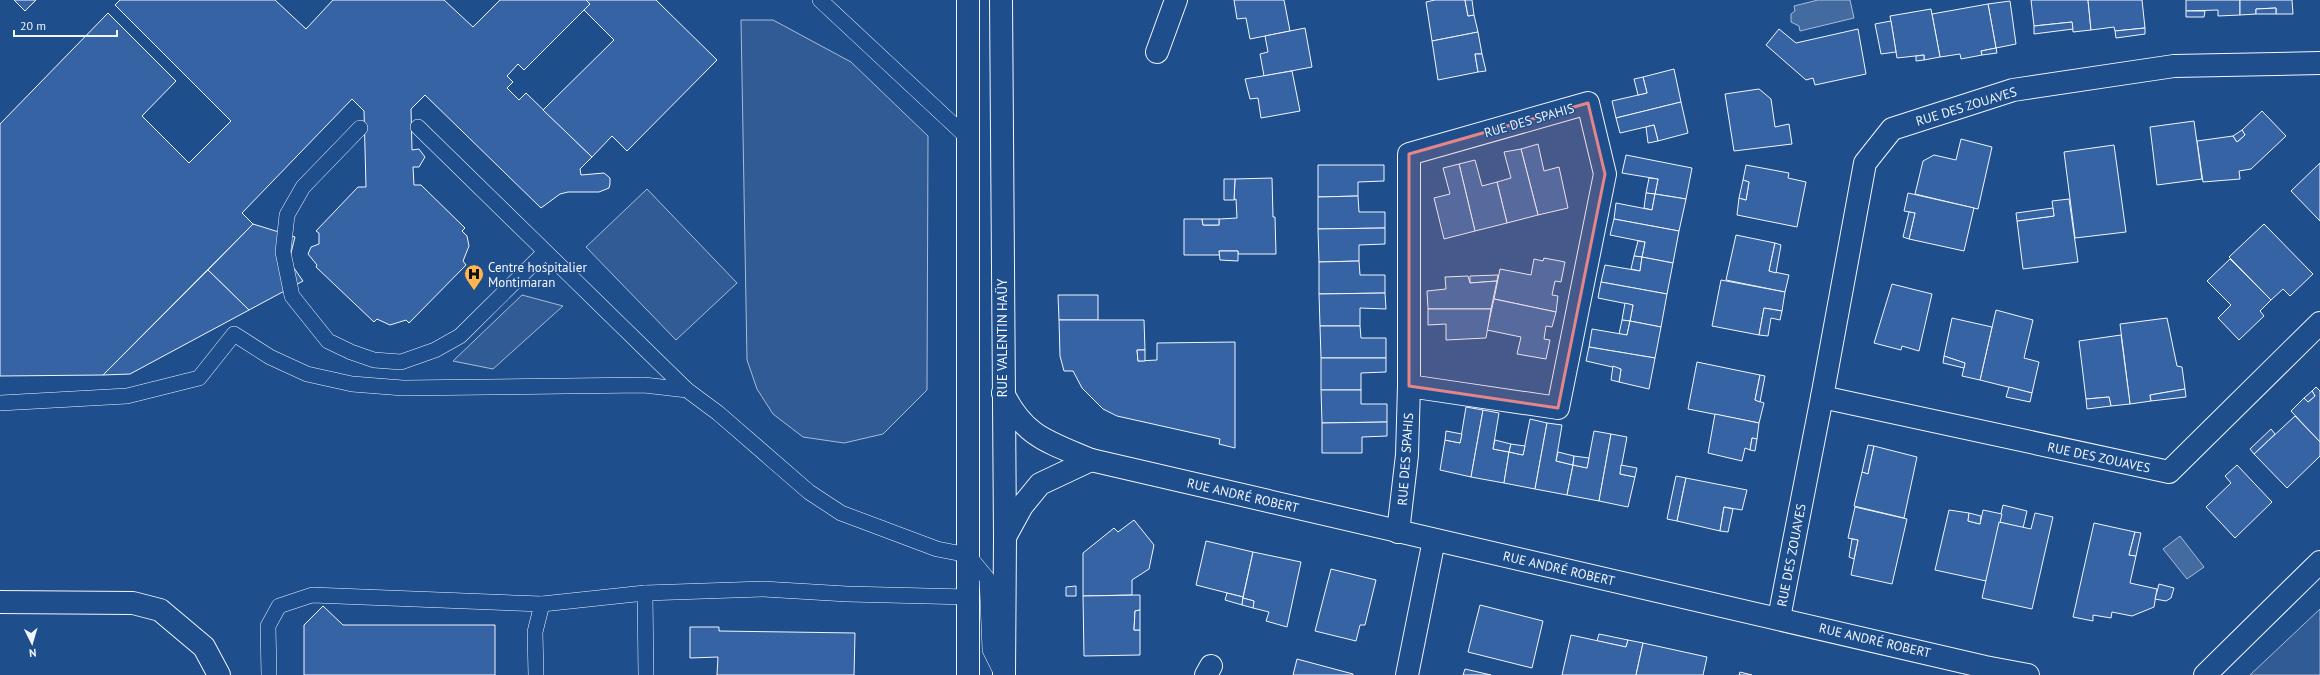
<svg xmlns="http://www.w3.org/2000/svg" width="2320" height="675" font-family="'PT Sans',sans-serif">
  <style>
    .built { fill: #305b95; stroke: #a8bbd7 }
    .water { fill: #446ba0; stroke: #a8bbd7 }
    .building { fill: #3563a3; stroke: #f2f6ff }
    .lines { fill: none; stroke-linecap: round; stroke-linejoin: round }
    .service-casing { stroke: #f2f6ff; stroke-width: 16 }
    .minor-casing { stroke: #f2f6ff; stroke-width: 24 }
    .tertiary-casing { stroke: #f2f6ff; stroke-width: 24 }
    .service { stroke: #1f4e8c; stroke-width: 15 }
    .minor { stroke: #1f4e8c; stroke-width: 22 }
    .tertiary { stroke: #1f4e8c; stroke-width: 22 }
    .marked { fill: #e38589; fill-opacity: 0.2; stroke: #e38589; stroke-width: 3; stroke-linejoin: round }
    .labels { text-anchor: middle; stroke-width: 3; stroke-linejoin: round; paint-order: stroke }
    .street-label { font-size: 13px; fill: #f2f6ff; stroke: #1f4e8c }
    .poi-label { font-size: 13px; fill: #f2f6ff; stroke: #1f4e8c; text-anchor: start }
  </style>
  <rect width="100%" height="100%" fill="#1f4e8c"/>
  <g class="built">
    <path d="M 741,20 L 773,20 L 851,62 L 928,136 L 927,390 L 883,434 L 844,443 L 803,437 L 773,414 L 757,389 L 747,360 Z"/>
    <path d="M 647,189 L 737,283 L 676,340 L 586,247 Z"/>
    <path d="M 522,295 L 563,306 L 493,369 L 453,361 Z"/>
    <path d="M 2320,609 L 2320,675 L 2250,675 Z"/>
  </g>
  <g class="water">
    <path d="M 1818,0 L 1850,0 L 1854,18 L 1800,31 L 1799,26 L 1791,22 L 1791,14 L 1795,11 L 1794,6 Z"/>
    <path d="M 2180,536 L 2204,567 L 2187,579 L 2163,549 Z"/>
  </g>
  <g class="building">
    <path d="M 14,0 L 36,0 L 25,11 Z"/>
    <path d="M 120,0 L 275,0 L 306,29 L 333,0 L 444,0 L 473,27 L 500,0 L 586,0 L 590,4 L 524,70 L 518,64 L 507,76 L 513,82 L 507,88 L 519,100 L 526,93 L 592,157 L 580,169 L 581,175 L 604,173 L 610,178 L 610,184 L 609,188 L 599,192 L 568,192 L 560,194 L 541,208 L 425,95 L 411,109 L 412,150 L 419,149 L 425,157 L 419,167 L 413,167 L 414,185 L 421,185 L 465,228 L 462,231 L 467,236 L 469,246 L 463,261 L 466,265 L 409,323 L 406,320 L 390,325 L 377,319 L 374,322 L 316,267 L 317,265 L 308,254 L 311,247 L 319,244 L 319,233 L 316,231 L 358,187 L 366,187 L 364,111 L 352,99 L 242,213 L 253,224 L 103,375 L 0,376 L 0,124 L 108,13 L 176,81 L 142,116 L 189,163 L 231,121 L 115,5 Z"/>
    <path d="M 586,0 L 656,0 L 717,60 L 627,151 L 612,136 L 592,157 L 543,110 L 614,40 L 584,10 L 590,4 Z"/>
    <path d="M 1234,0 L 1284,0 L 1290,31 L 1250,39 L 1246,18 L 1237,19 Z"/>
    <path d="M 1435,0 L 1465,0 L 1468,16 L 1474,15 L 1478,32 L 1432,41 L 1426,2 Z"/>
    <path d="M 1465,0 L 1472,0 L 1474,15 L 1468,16 Z"/>
    <path d="M 2031,0 L 2088,0 L 2091,30 L 2073,32 L 2072,22 L 2034,26 Z"/>
    <path d="M 2088,0 L 2142,0 L 2145,28 L 2115,31 L 2114,27 L 2091,30 Z"/>
    <path d="M 2186,0 L 2240,0 L 2240,15 L 2218,16 L 2218,10 L 2186,11 Z"/>
    <path d="M 2240,0 L 2292,0 L 2293,14 L 2276,14 L 2276,8 L 2256,9 L 2256,14 L 2240,15 Z"/>
    <path d="M 2010,1 L 2016,44 L 1996,48 L 1988,4 Z"/>
    <path d="M 1988,4 L 1996,48 L 1981,51 L 1982,55 L 1961,59 L 1960,54 L 1940,57 L 1932,14 Z"/>
    <path d="M 2276,8 L 2276,14 L 2256,14 L 2256,9 Z"/>
    <path d="M 1931,9 L 1940,57 L 1924,60 L 1924,55 L 1897,58 L 1890,16 Z"/>
    <path d="M 2186,11 L 2205,11 L 2204,17 L 2186,17 Z"/>
    <path d="M 1891,21 L 1896,52 L 1881,54 L 1875,24 Z"/>
    <path d="M 2072,22 L 2073,29 L 2034,34 L 2034,26 Z"/>
    <path d="M 1305,28 L 1312,67 L 1264,76 L 1260,54 L 1268,52 L 1265,36 Z"/>
    <path d="M 2145,28 L 2145,34 L 2116,38 L 2115,31 Z"/>
    <path d="M 1779,29 L 1796,43 L 1858,29 L 1866,74 L 1815,85 L 1813,78 L 1806,80 L 1766,45 Z"/>
    <path d="M 1478,32 L 1482,54 L 1475,54 L 1478,72 L 1438,80 L 1432,41 Z"/>
    <path d="M 1996,48 L 1997,53 L 1982,55 L 1981,51 Z"/>
    <path d="M 1475,54 L 1482,54 L 1486,71 L 1478,72 Z"/>
    <path d="M 1924,55 L 1924,60 L 1916,61 L 1916,56 Z"/>
    <path d="M 1674,69 L 1681,102 L 1616,118 L 1612,101 L 1647,93 L 1643,77 Z"/>
    <path d="M 1292,71 L 1300,111 L 1261,118 L 1258,98 L 1250,99 L 1245,79 Z"/>
    <path d="M 1643,77 L 1647,93 L 1638,95 L 1634,79 Z"/>
    <path d="M 1759,89 L 1771,99 L 1775,127 L 1789,124 L 1792,144 L 1734,151 L 1725,94 Z"/>
    <path d="M 1681,102 L 1688,133 L 1658,141 L 1654,125 L 1620,133 L 1616,118 Z"/>
    <path d="M 2262,111 L 2286,136 L 2251,169 L 2239,171 L 2240,179 L 2203,182 L 2197,141 L 2233,136 L 2237,142 L 2245,135 L 2242,130 Z"/>
    <path d="M 2194,121 L 2202,179 L 2157,185 L 2150,127 Z"/>
    <path d="M 1654,125 L 1658,141 L 1648,143 L 1646,127 Z"/>
    <path d="M 2242,130 L 2245,135 L 2237,142 L 2233,136 Z"/>
    <path d="M 1961,139 L 1992,147 L 1978,209 L 1915,194 L 1923,161 L 1934,155 L 1956,160 Z"/>
    <path d="M 1538,144 L 1544,171 L 1559,167 L 1568,208 L 1538,215 L 1521,149 Z"/>
    <path d="M 2114,145 L 2126,232 L 2075,238 L 2064,152 Z"/>
    <path d="M 1521,149 L 1538,215 L 1507,223 L 1497,182 L 1511,178 L 1504,152 Z"/>
    <path d="M 1626,155 L 1692,168 L 1686,199 L 1655,194 L 1658,179 L 1622,173 Z"/>
    <path d="M 1475,160 L 1482,186 L 1497,182 L 1507,223 L 1475,231 L 1459,164 Z"/>
    <path d="M 2320,163 L 2320,221 L 2291,191 Z"/>
    <path d="M 1459,164 L 1475,231 L 1444,239 L 1434,198 L 1450,194 L 1443,168 Z"/>
    <path d="M 1318,165 L 1384,165 L 1384,181 L 1358,182 L 1358,196 L 1318,197 Z"/>
    <path d="M 1746,165 L 1789,173 L 1788,178 L 1806,182 L 1797,227 L 1737,215 L 1739,198 L 1746,200 L 1749,182 L 1743,180 Z"/>
    <path d="M 1272,178 L 1273,217 L 1275,217 L 1276,254 L 1238,254 L 1238,251 L 1219,251 L 1220,255 L 1184,255 L 1184,219 L 1202,219 L 1203,225 L 1219,225 L 1219,219 L 1237,218 L 1236,199 L 1234,200 L 1235,179 Z"/>
    <path d="M 1649,178 L 1658,179 L 1655,194 L 1646,193 Z"/>
    <path d="M 1224,179 L 1235,179 L 1234,200 L 1224,200 Z"/>
    <path d="M 1743,180 L 1749,182 L 1746,200 L 1739,198 Z"/>
    <path d="M 1646,193 L 1655,194 L 1652,210 L 1644,208 Z"/>
    <path d="M 1908,193 L 1974,208 L 1964,251 L 1909,239 L 1915,213 L 1904,211 Z"/>
    <path d="M 1655,194 L 1686,199 L 1679,231 L 1614,219 L 1616,203 L 1652,210 Z"/>
    <path d="M 1358,196 L 1359,212 L 1385,212 L 1385,228 L 1318,229 L 1318,197 Z"/>
    <path d="M 2069,199 L 2078,262 L 2023,269 L 2017,221 L 2054,216 L 2052,201 Z"/>
    <path d="M 2053,208 L 2054,216 L 2017,221 L 2016,213 Z"/>
    <path d="M 1909,212 L 1915,213 L 1909,239 L 1903,237 Z"/>
    <path d="M 1202,219 L 1219,219 L 1219,225 L 1203,225 Z"/>
    <path d="M 1614,219 L 1679,231 L 1673,263 L 1642,257 L 1645,242 L 1610,235 Z"/>
    <path d="M 253,224 L 295,237 L 289,261 L 303,281 L 249,310 L 208,270 Z"/>
    <path d="M 2264,224 L 2313,274 L 2290,296 L 2283,289 L 2271,300 L 2229,257 Z"/>
    <path d="M 1385,228 L 1385,244 L 1359,245 L 1359,261 L 1319,262 L 1318,229 Z"/>
    <path d="M 1736,235 L 1775,243 L 1769,271 L 1789,275 L 1785,292 L 1726,280 Z"/>
    <path d="M 1638,241 L 1645,242 L 1642,257 L 1634,256 Z"/>
    <path d="M 1775,243 L 1781,245 L 1776,273 L 1769,271 Z"/>
    <path d="M 1219,251 L 1238,251 L 1238,261 L 1220,260 Z"/>
    <path d="M 1634,256 L 1642,257 L 1640,271 L 1631,269 Z"/>
    <path d="M 1642,257 L 1673,263 L 1667,294 L 1601,282 L 1605,265 L 1640,271 Z"/>
    <path d="M 1544,258 L 1565,262 L 1561,282 L 1555,281 L 1552,295 L 1558,296 L 1556,312 L 1494,299 L 1500,269 L 1531,275 L 1534,259 L 1543,261 Z"/>
    <path d="M 2230,259 L 2271,300 L 2260,311 L 2264,316 L 2239,340 L 2218,318 L 2231,305 L 2207,281 Z"/>
    <path d="M 1359,261 L 1360,275 L 1385,275 L 1385,293 L 1319,294 L 1319,262 Z"/>
    <path d="M 208,270 L 249,310 L 130,374 L 103,375 Z"/>
    <path d="M 1498,275 L 1497,281 L 1470,283 L 1470,276 Z"/>
    <path d="M 1468,276 L 1470,283 L 1497,281 L 1491,309 L 1428,309 L 1427,291 L 1446,289 L 1445,277 Z"/>
    <path d="M 1721,280 L 1785,292 L 1782,311 L 1764,308 L 1759,335 L 1712,326 Z"/>
    <path d="M 1601,282 L 1667,294 L 1661,327 L 1630,321 L 1633,305 L 1598,298 Z"/>
    <path d="M 1892,284 L 1932,294 L 1919,351 L 1902,346 L 1901,350 L 1874,343 Z"/>
    <path d="M 1385,293 L 1386,309 L 1360,308 L 1360,326 L 1320,326 L 1319,294 Z"/>
    <path d="M 1058,295 L 1098,295 L 1098,320 L 1059,320 Z"/>
    <path d="M 1494,299 L 1556,312 L 1552,327 L 1546,326 L 1544,339 L 1550,340 L 1546,359 L 1517,354 L 1521,337 L 1487,330 Z"/>
    <path d="M 1625,303 L 1633,305 L 1630,321 L 1622,320 Z"/>
    <path d="M 1764,308 L 1782,311 L 1780,320 L 1771,318 L 1768,336 L 1759,335 Z"/>
    <path d="M 1428,309 L 1491,309 L 1486,338 L 1446,340 L 1446,324 L 1428,325 Z"/>
    <path d="M 1996,310 L 2033,320 L 2024,358 L 2039,362 L 2032,393 L 1980,380 Z"/>
    <path d="M 1952,318 L 1992,327 L 1980,380 L 1962,376 L 1965,363 L 1944,356 Z"/>
    <path d="M 2167,318 L 2177,366 L 2182,367 L 2185,389 L 2150,395 L 2151,401 L 2130,404 L 2120,324 Z"/>
    <path d="M 1059,320 L 1144,320 L 1145,350 L 1137,350 L 1138,361 L 1157,360 L 1157,343 L 1235,342 L 1235,448 L 1219,444 L 1220,439 L 1117,416 L 1103,409 L 1082,388 L 1073,371 L 1064,371 L 1060,356 Z"/>
    <path d="M 1622,320 L 1630,321 L 1627,335 L 1619,334 Z"/>
    <path d="M 1630,321 L 1661,327 L 1655,358 L 1589,347 L 1592,329 L 1627,335 Z"/>
    <path d="M 1320,326 L 1360,326 L 1361,338 L 1386,338 L 1386,358 L 1321,358 Z"/>
    <path d="M 2121,335 L 2130,404 L 2111,406 L 2109,397 L 2086,399 L 2079,341 Z"/>
    <path d="M 1589,347 L 1655,358 L 1649,389 L 1619,382 L 1621,369 L 1586,361 Z"/>
    <path d="M 1137,350 L 1145,350 L 1145,361 L 1138,361 Z"/>
    <path d="M 1944,356 L 1965,363 L 1964,368 L 1943,363 Z"/>
    <path d="M 1321,358 L 1386,358 L 1386,372 L 1361,373 L 1361,390 L 1321,390 Z"/>
    <path d="M 1697,362 L 1760,375 L 1755,400 L 1764,403 L 1759,423 L 1688,409 Z"/>
    <path d="M 1613,366 L 1621,369 L 1619,382 L 1611,380 Z"/>
    <path d="M 1760,375 L 1765,376 L 1760,402 L 1755,400 Z"/>
    <path d="M 2009,387 L 2032,393 L 2030,402 L 2006,397 Z"/>
    <path d="M 2316,387 L 2320,391 L 2320,442 L 2291,411 L 2304,398 L 2308,402 L 2315,396 L 2312,391 Z"/>
    <path d="M 2185,389 L 2186,397 L 2151,401 L 2150,395 Z"/>
    <path d="M 1321,390 L 1361,390 L 1361,404 L 1387,404 L 1387,422 L 1322,423 Z"/>
    <path d="M 2312,391 L 2315,396 L 2308,402 L 2304,398 Z"/>
    <path d="M 2109,397 L 2111,406 L 2087,409 L 2086,399 Z"/>
    <path d="M 1466,407 L 1483,410 L 1471,477 L 1440,470 L 1445,440 L 1460,443 Z"/>
    <path d="M 1483,410 L 1499,413 L 1493,449 L 1509,452 L 1504,483 L 1471,477 Z"/>
    <path d="M 1715,414 L 1759,423 L 1757,439 L 1752,438 L 1750,450 L 1745,448 L 1742,461 L 1708,453 Z"/>
    <path d="M 2295,416 L 2320,442 L 2320,456 L 2287,488 L 2254,454 Z"/>
    <path d="M 1530,419 L 1547,423 L 1535,489 L 1504,483 L 1509,452 L 1523,455 Z"/>
    <path d="M 1387,422 L 1387,436 L 1362,437 L 1362,453 L 1322,453 L 1322,423 Z"/>
    <path d="M 1547,423 L 1562,425 L 1556,461 L 1573,465 L 1567,495 L 1535,489 Z"/>
    <path d="M 2271,429 L 2275,434 L 2254,454 L 2250,449 Z"/>
    <path d="M 1446,431 L 1462,434 L 1460,443 L 1445,440 Z"/>
    <path d="M 1594,431 L 1611,434 L 1599,501 L 1567,495 L 1573,465 L 1587,468 Z"/>
    <path d="M 1611,434 L 1627,437 L 1620,474 L 1635,477 L 1628,507 L 1599,501 Z"/>
    <path d="M 1752,438 L 1757,439 L 1755,451 L 1750,450 Z"/>
    <path d="M 1495,440 L 1511,444 L 1509,452 L 1493,449 Z"/>
    <path d="M 1511,444 L 1525,446 L 1523,455 L 1509,452 Z"/>
    <path d="M 1868,445 L 1874,446 L 1868,474 L 1862,472 Z"/>
    <path d="M 1874,446 L 1917,457 L 1904,518 L 1854,506 L 1862,472 L 1868,474 Z"/>
    <path d="M 1558,452 L 1574,456 L 1573,465 L 1556,461 Z"/>
    <path d="M 1574,456 L 1589,458 L 1587,468 L 1573,465 Z"/>
    <path d="M 1621,465 L 1637,468 L 1635,477 L 1620,474 Z"/>
    <path d="M 2237,465 L 2272,502 L 2235,538 L 2206,507 L 2231,483 L 2225,476 Z"/>
    <path d="M 1676,476 L 1686,478 L 1677,521 L 1667,519 Z"/>
    <path d="M 1686,478 L 1747,490 L 1742,510 L 1724,507 L 1720,531 L 1677,521 Z"/>
    <path d="M 2003,505 L 2027,511 L 2023,528 L 1999,522 Z"/>
    <path d="M 1724,507 L 1733,509 L 1728,532 L 1720,531 Z"/>
    <path d="M 1855,507 L 1907,519 L 1892,584 L 1851,575 L 1858,540 L 1848,538 Z"/>
    <path d="M 1949,510 L 1969,513 L 1968,521 L 1980,524 L 1983,510 L 2002,514 L 1986,581 L 1935,570 Z"/>
    <path d="M 1969,513 L 1981,516 L 1980,524 L 1968,521 Z"/>
    <path d="M 2035,513 L 2053,517 L 2032,609 L 1982,598 L 1999,522 L 2031,529 Z"/>
    <path d="M 1134,520 L 1154,545 L 1149,569 L 1132,580 L 1132,595 L 1083,596 L 1083,553 L 1114,528 L 1118,532 Z"/>
    <path d="M 2094,523 L 2135,532 L 2129,555 L 2136,556 L 2130,583 L 2157,589 L 2154,607 L 2132,616 L 2112,612 L 2111,618 L 2093,615 L 2093,621 L 2073,617 Z"/>
    <path d="M 2135,532 L 2141,533 L 2136,556 L 2129,555 Z"/>
    <path d="M 1852,539 L 1858,540 L 1854,559 L 1849,557 Z"/>
    <path d="M 1206,541 L 1253,552 L 1243,597 L 1196,585 Z"/>
    <path d="M 1253,552 L 1301,562 L 1287,627 L 1266,621 L 1269,612 L 1253,608 L 1254,601 L 1243,598 Z"/>
    <path d="M 1331,569 L 1376,580 L 1365,625 L 1360,625 L 1356,641 L 1315,631 Z"/>
    <path d="M 2159,584 L 2174,588 L 2171,598 L 2166,601 L 2155,599 Z"/>
    <path d="M 1076,586 L 1076,596 L 1066,596 L 1066,587 Z"/>
    <path d="M 1227,593 L 1243,597 L 1242,605 L 1225,600 Z"/>
    <path d="M 1140,595 L 1140,610 L 1135,611 L 1134,630 L 1140,630 L 1140,655 L 1084,656 L 1083,596 Z"/>
    <path d="M 1243,598 L 1254,601 L 1253,608 L 1242,605 Z"/>
    <path d="M 1480,605 L 1543,621 L 1532,668 L 1468,652 Z"/>
    <path d="M 323,606 L 343,625 L 495,625 L 495,675 L 304,675 L 304,625 Z"/>
    <path d="M 1140,610 L 1140,630 L 1134,630 L 1135,611 Z"/>
    <path d="M 690,627 L 719,627 L 719,631 L 855,633 L 854,675 L 717,675 L 718,657 L 690,658 Z"/>
    <path d="M 1599,634 L 1628,640 L 1626,647 L 1597,641 Z"/>
    <path d="M 1571,635 L 1626,647 L 1628,640 L 1643,643 L 1636,675 L 1562,675 Z"/>
    <path d="M 1643,643 L 1707,657 L 1703,675 L 1636,675 Z"/>
    <path d="M 1297,659 L 1353,674 L 1353,675 L 1293,675 Z"/>
    <path d="M 1465,669 L 1491,675 L 1463,675 Z"/>
    <path d="M 1740,672 L 1752,675 L 1739,675 Z"/>
  </g>
  <g class="lines">
    <g class="service-casing">
      <g id="service">
        <path d="M 820,0 L 969,139"/>
        <path d="M 418,127 L 687,390"/>
        <path d="M 360,128 L 303,187 L 287,215 L 283,252 L 292,296 L 328,341 L 351,352 L 374,360 L 401,362 L 435,350 L 460,336 L 545,252"/>
        <path d="M 0,403 L 127,396 L 199,378 L 234,334 L 270,357 L 307,374 L 352,384 L 403,388 L 644,385 L 687,390 L 718,413 L 809,492 L 841,513 L 937,549 L 968,555 L 987,578 L 990,650 L 1002,674"/>
        <path d="M 645,593 L 646,675"/>
        <path d="M 269,675 L 268,626 L 279,606 L 312,595 L 542,604 L 645,593 L 763,589 L 847,594 L 968,597"/>
        <path d="M 536,675 L 535,632 L 542,604"/>
      </g>
    </g>
    <g class="minor-casing">
      <g id="minor">
        <path d="M 1157,52 L 1176,0"/>
        <path d="M 1003,393 C 1024,437 1049,442 1091,460 L 1040,484 L 1022,506 L 1005,537"/>
        <path d="M 1822,397 L 2169,472 L 2320,323"/>
        <path d="M 1091,460 L 1985,667 L 2028,675"/>
        <path d="M 1398,532 L 1407,455 L 1409,386 L 1409,154 L 1588,103 L 1605,174 L 1558,408 L 1409,386"/>
        <path d="M 0,602 L 133,603 L 160,610 L 204,647 L 219,675"/>
        <path d="M 1779,618 L 1822,397 L 1865,163 L 1892,129 L 2013,90 L 2174,66 L 2320,63"/>
        <path d="M 1206,675 L 1211,666"/>
        <path d="M 1407,675 L 1434,540"/>
        <path d="M 2205,675 L 2320,562"/>
      </g>
    </g>
    <g class="tertiary-casing">
      <g id="tertiary">
        <path d="M 1001,0 L 1005,537 L 1004,675"/>
        <path d="M 968,675 L 968,0"/>
      </g>
    </g>
    <use href="#service" class="service"/>
    <use href="#minor" class="minor"/>
    <use href="#tertiary" class="tertiary"/>
  </g>
  <path class="marked" d="M 1588,103 L 1605,174 L 1558,408 L 1409,386 L 1409,154 Z"/>
  <defs>
    <g id="hospital-pin" transform="scale(1)"><path d="M0 17L-7.5 6A9.5 9.5 0 1 1 7.5 6Z" fill="#ffb74d" stroke="#1f4e8c"/><path d="M-5-5h3v3.5h4V-5h3V5h-3V1.5h-4V5h-3Z" fill="#111"/></g>
  </defs>
  <g fill-rule="evenodd">
    <use href="#hospital-pin" x="474" y="274"/>
  </g>
  <g class="labels">
    <g class="street-label">
      <text transform="translate(1966 106) rotate(-17)" y="5">RUE DES ZOUAVES</text>
      <text transform="translate(1529 120) rotate(-16)" y="5">RUE DES SPAHIS</text>
      <text transform="translate(1002 338) rotate(-90)" y="5">RUE VALENTIN HAÜY</text>
      <text transform="translate(2099 457) rotate(12)" y="5">RUE DES ZOUAVES</text>
      <text transform="translate(1405 459) rotate(-86)" y="5">RUE DES SPAHIS</text>
      <text transform="translate(1243 495) rotate(13)" y="5">RUE ANDRÉ ROBERT</text>
      <text transform="translate(1791 555) rotate(-79)" y="5">RUE DES ZOUAVES</text>
      <text transform="translate(1559 568) rotate(13)" y="5">RUE ANDRÉ ROBERT</text>
      <text transform="translate(1875 640) rotate(13)" y="5">RUE ANDRÉ ROBERT</text>
    </g>
    <g class="poi-label">
      <text x="488" y="272">Centre hospitalier<tspan x="488" dy="15">Montimaran</tspan></text>
    </g>
  </g>
  <g transform="translate(32 643) rotate(175)" stroke="#1f4e8c" stroke-width="3" paint-order="stroke">
  <path d="M0-3L7 15L0 10L-7 15Z" fill="#f2f6ff"/>
  <text y="-6" font-size="11" font-weight="bold" text-anchor="middle" fill="#f2f6ff">N</text>
  </g>
  <path d="M14 30v6h103v-6" fill="none" stroke="#f2f6ff" stroke-width="2"/>
  <text x="20" y="30" font-size="12" fill="#f2f6ff" stroke="#1f4e8c" stroke-width="3" paint-order="stroke">20 m</text>
</svg>
